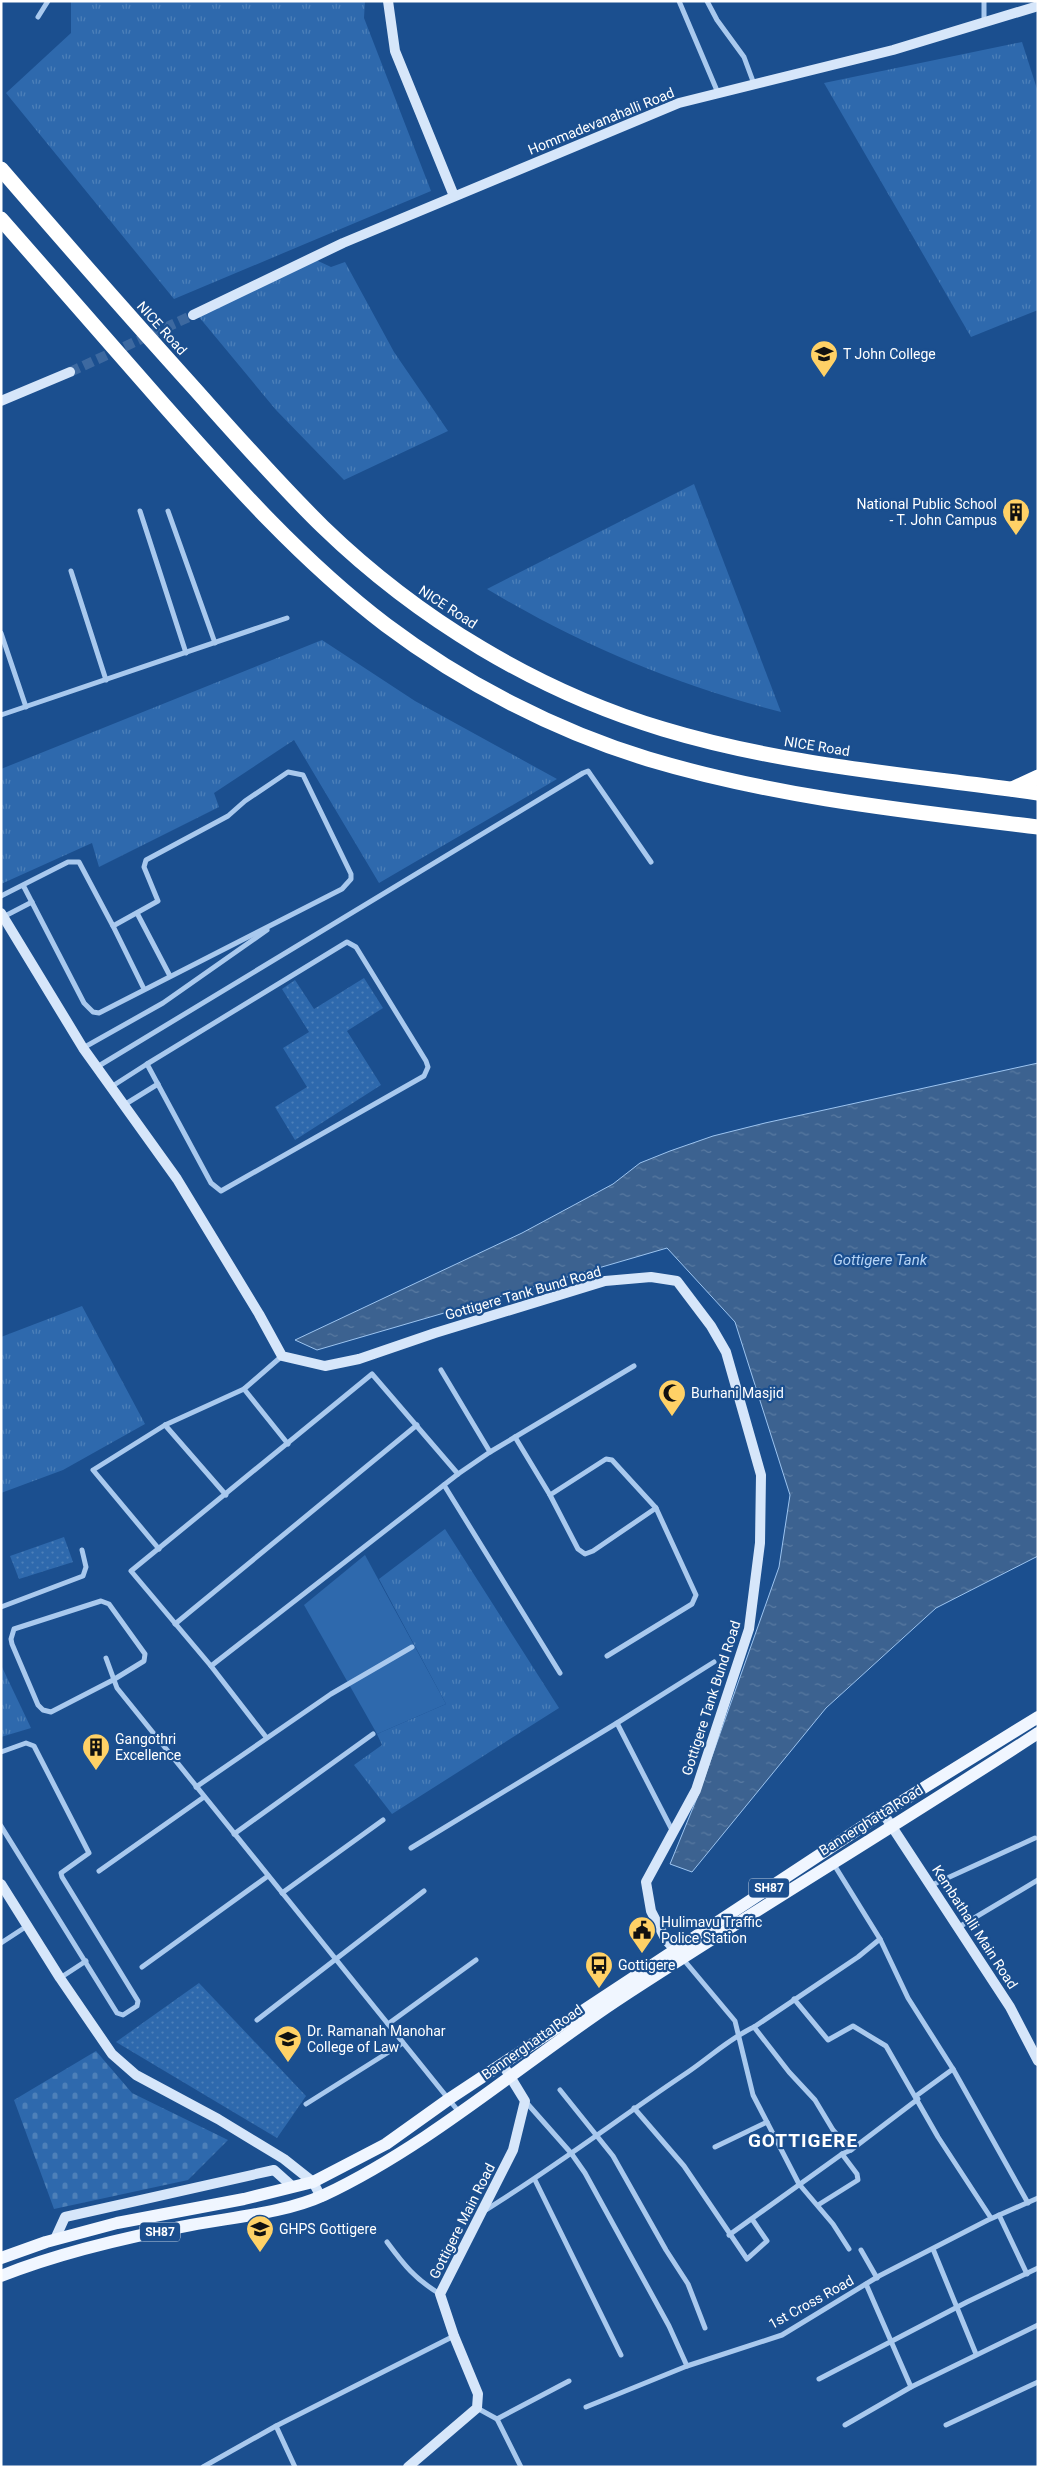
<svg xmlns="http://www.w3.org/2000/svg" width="1039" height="2468" font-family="Roboto,sans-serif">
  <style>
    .grass { fill: url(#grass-tufts) }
    .cemetery { fill: url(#cemetery-stones) }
    .park { fill: url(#park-dots) }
    .garden { fill: #2e69ad }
    .water { fill: url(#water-ripples); stroke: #9cc4f0 }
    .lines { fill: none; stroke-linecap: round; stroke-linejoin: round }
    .secondary-tunnel { stroke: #3d69a0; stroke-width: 10; stroke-dasharray: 10 5; stroke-linecap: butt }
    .street { stroke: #a9c9ee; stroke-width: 5 }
    .secondary { stroke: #d6e6fa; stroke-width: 10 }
    .primary { stroke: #f0f6ff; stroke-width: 12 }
    .highway { stroke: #fff; stroke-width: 15 }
    .labels { text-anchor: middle; stroke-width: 4.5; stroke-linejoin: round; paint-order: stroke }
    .shield { fill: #1b4f8f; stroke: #bbcadd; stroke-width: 1 }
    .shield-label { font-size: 12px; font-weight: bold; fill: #fff }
    .street-label { font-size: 14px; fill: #fff; stroke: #1b4f8f }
    .poi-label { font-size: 14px; fill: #fff; stroke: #1b4f8f; text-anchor: start }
    .water-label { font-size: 15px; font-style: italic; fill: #b5d3f5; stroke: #1b4f8f }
    .district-label { font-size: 19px; font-weight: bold; letter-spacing: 1px; fill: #fff; stroke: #1b4f8f }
  </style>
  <defs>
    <pattern id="grass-tufts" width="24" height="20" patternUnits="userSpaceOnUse" patternTransform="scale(1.25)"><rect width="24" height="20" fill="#2e69ad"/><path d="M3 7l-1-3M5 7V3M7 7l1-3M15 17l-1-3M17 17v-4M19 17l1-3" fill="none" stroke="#4d80b9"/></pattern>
    <pattern id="cemetery-stones" width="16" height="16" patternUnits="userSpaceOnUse" patternTransform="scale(1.25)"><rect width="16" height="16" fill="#2e69ad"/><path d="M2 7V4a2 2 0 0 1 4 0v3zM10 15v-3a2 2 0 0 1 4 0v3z" fill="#4d80b9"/></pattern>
    <pattern id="park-dots" width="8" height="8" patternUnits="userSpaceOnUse" patternTransform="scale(1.25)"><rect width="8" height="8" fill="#2e69ad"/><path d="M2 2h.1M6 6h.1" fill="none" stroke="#4d80b9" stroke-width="1.8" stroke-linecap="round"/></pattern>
    <pattern id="water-ripples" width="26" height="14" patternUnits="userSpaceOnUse" patternTransform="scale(1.25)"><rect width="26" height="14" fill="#3c6290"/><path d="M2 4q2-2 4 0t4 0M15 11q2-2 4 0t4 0" fill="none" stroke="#597aa1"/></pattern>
  </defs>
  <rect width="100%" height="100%" fill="#1b4f8f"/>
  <g class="grass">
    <path d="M 71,1 L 365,1 L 364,18 L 431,191 L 174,299 L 6,93 L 71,33 Z"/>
    <path d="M 1022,42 L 1038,92 L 1038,310 L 971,337 L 824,83 Z"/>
    <path d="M 316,260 L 331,267 L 345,262 L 394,352 L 448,431 L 344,480 L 276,410 L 199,317 Z"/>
    <path d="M 694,484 L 781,712 C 676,685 580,645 487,589 Z"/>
    <path d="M 322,640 L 415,701 L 557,779 L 379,883 L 294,740 L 214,793 L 219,807 L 99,867 L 92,843 L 1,884 L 1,769 Z"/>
    <path d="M 82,1306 L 145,1424 L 63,1470 L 1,1493 L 1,1337 Z"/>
    <path d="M 445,1529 L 559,1708 L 392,1814 L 354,1765 L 382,1745 L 377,1734 L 446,1704 L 379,1579 Z"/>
    <path d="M 1,1665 L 31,1728 L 1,1737 Z"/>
  </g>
  <path class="cemetery" d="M 96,2051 L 132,2093 L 228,2140 L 188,2180 L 54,2209 L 14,2100 Z"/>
  <g class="park">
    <path d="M 364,978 L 383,1008 L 347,1031 L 381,1085 L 295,1140 L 275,1107 L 307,1087 L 283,1048 L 309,1032 L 282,989 L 295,980 L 314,1009 Z"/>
    <path d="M 64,1537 L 73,1562 L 19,1579 L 10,1556 Z"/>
    <path d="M 199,1983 L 306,2096 L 277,2138 L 116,2042 Z"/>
  </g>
  <path class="garden" d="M 365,1555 L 446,1704 L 377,1734 L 304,1605 Z"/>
  <path class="water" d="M 1038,1063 L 1038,1556 L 936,1608 L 826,1708 L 692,1872 L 670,1864 L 699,1793 L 779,1567 L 790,1495 L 735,1322 L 667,1248 L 317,1350 L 295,1340 L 522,1233 L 613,1184 L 640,1163 L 670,1151 L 713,1136 L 765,1123 Z"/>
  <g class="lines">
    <path class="secondary-tunnel" d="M 70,372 L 193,315"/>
    <g class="street">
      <path d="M 679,1 L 718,93"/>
      <path d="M 707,1 L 717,20 L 744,57 L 754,84"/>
      <path d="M 984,1 L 984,22"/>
      <path d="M 38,17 L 48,1"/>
      <path d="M 140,511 L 186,653"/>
      <path d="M 168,511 L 215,643"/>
      <path d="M 71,571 L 106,680"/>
      <path d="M 1,633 L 26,707"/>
      <path d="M 1,715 L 287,618"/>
      <path d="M 1,896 L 68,862 L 79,862 L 113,926 L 158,901 L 144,867 L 146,860 L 228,816 L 245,801 L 288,772 L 303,775 L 351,874 L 351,879 L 342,889 L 99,1013 L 93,1012 L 84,1003 L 23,885"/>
      <path d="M 137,913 L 170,976"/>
      <path d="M 5,916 L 32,902"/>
      <path d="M 113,926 L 144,989"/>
      <path d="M 347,942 L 356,947 L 426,1061 L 428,1067 L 424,1076 L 221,1191 L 211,1183 L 147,1064 Z"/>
      <path d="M 83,1048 L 163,1003 L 267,930"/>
      <path d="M 97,1067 L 583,773 L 588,771 L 651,862"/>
      <path d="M 111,1087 L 147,1064"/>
      <path d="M 124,1105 L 158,1084"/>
      <path d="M 441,1370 L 490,1452"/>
      <path d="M 244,1389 L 288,1444"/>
      <path d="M 165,1425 L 226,1495"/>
      <path d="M 515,1437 L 550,1495 L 578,1549 L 585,1554 L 593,1551 L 656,1508 L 696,1595 L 692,1604 L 607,1656"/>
      <path d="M 444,1485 L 560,1673"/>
      <path d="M 550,1495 L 606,1459 L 612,1460 L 656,1508"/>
      <path d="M 159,1549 L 93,1470 L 165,1425 L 244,1389 L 282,1356"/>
      <path d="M 101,1601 L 109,1604 L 145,1654 L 144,1661 L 113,1680 L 51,1712 L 43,1710 L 38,1705 L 12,1644 L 11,1639 L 14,1629 Z"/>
      <path d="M 1,1607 L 83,1576 L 86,1567 L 82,1550"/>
      <path d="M 175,1624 L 417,1425"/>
      <path d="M 106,1658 L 117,1688 L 459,2112"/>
      <path d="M 211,1666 L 458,1474 L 490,1452 L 634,1366"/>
      <path d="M 617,1723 L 673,1832"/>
      <path d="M 266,1737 L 211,1666 L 131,1571 L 372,1374 L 458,1474"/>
      <path d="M 1,1752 L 26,1743 L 34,1746 L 89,1853 L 61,1873 L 62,1877 L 138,2001 L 137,2006 L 123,2015 L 117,2013 L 1,1826"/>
      <path d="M 196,1787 L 331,1694 L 412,1647"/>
      <path d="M 234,1834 L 373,1734"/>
      <path d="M 411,1848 L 617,1723 L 714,1662"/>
      <path d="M 833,1863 L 880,1939 L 908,1998 L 953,2069 L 1028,2203"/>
      <path d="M 99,1871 L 204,1797"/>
      <path d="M 932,1885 L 1035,1838"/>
      <path d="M 282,1893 L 383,1820"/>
      <path d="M 959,1927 L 1038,1880"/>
      <path d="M 1,1943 L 27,1926"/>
      <path d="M 683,1959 L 735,2021 L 753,2095 L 799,2184 L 833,2224 L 849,2249"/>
      <path d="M 142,1967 L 268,1876"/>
      <path d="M 60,1978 L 86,1961"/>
      <path d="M 794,1999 L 828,2040 L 853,2026 L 886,2046 L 938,2137 L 991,2218"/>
      <path d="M 257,2020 L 424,1891"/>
      <path d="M 388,2024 L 476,1960"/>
      <path d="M 560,2090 L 613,2156 L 666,2250 L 688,2284 L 705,2328"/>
      <path d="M 916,2096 L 953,2069"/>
      <path d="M 525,2101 L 571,2153 L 585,2173 L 669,2326 L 687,2366"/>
      <path d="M 306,2104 L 403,2043"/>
      <path d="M 634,2108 L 684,2166 L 747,2259 L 767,2241 L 752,2219"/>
      <path d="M 715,2147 L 767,2122"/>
      <path d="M 851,2150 L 918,2099"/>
      <path d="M 535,2180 L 621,2355"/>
      <path d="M 818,2205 L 858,2180 L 857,2174 L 842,2154"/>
      <path d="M 484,2211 C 554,2168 619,2118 688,2072 C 710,2057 730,2038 754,2027 L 858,1957 L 880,1939"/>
      <path d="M 999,2215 L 1027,2274"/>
      <path d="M 729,2235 L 842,2154 L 851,2150 L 833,2130 L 815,2100 L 789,2072 L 754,2027"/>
      <path d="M 387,2242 C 404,2265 415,2279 440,2294"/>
      <path d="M 933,2249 L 976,2354"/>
      <path d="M 861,2250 L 877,2278"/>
      <path d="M 866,2284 L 911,2387"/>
      <path d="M 819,2379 L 967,2302 L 1038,2268"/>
      <path d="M 586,2407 L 687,2366 L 782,2335 L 879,2276 L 988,2220 L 1038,2198"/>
      <path d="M 477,2408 L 497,2419 L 569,2381"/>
      <path d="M 497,2419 L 521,2467"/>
      <path d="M 845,2425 L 911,2387 L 1038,2325"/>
      <path d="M 946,2425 L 1038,2382"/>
      <path d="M 276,2426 L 295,2467"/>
      <path d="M 203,2467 L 276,2426 L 454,2336"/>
    </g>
    <g class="secondary">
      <path d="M 388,1 L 395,51 L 454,196"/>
      <path d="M 193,315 L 343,243 L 679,103 L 893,50 L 1038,6"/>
      <path d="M 1,401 L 70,372"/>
      <path d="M 1,913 L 83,1048 L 177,1179 L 259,1314 L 282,1356 L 325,1366 L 359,1359 L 435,1333 L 605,1281 L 651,1277 L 677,1281 L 711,1326 L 726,1352 L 761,1475 L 760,1543 L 749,1629 L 696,1790 L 646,1882 L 651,1911 L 666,1940 L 679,1954"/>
      <path d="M 883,1813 L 1010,2007 L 1038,2061"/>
      <path d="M 1,1884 L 60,1978 L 112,2054 L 136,2075 L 218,2119 L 284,2159 L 313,2182 L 321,2197"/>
      <path d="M 55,2239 L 65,2217 L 274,2170 L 293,2187"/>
      <path d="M 408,2467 L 477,2408 L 478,2394 L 454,2336 L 440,2294 L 513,2150 L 525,2101 L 503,2065"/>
    </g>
    <g class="primary">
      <path d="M 1,2258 L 46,2242 L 117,2223 L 244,2199 L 313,2182 L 386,2144 L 449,2099 L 883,1813 L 1038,1717"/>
      <path d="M 1,2276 C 61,2252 127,2237 191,2225 C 233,2217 285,2213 324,2195 C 428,2146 520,2065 616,2001 C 755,1910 899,1824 1038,1733"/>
    </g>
    <g class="highway">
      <path d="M 1,169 C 65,243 129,316 194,388 C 236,435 278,483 323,527 C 418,619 537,691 663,729 C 785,766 913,775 1038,793"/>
      <path d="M 1,219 C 55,281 109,343 163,404 C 232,482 302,561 386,625 C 463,683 556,731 648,759 C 775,797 907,811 1038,827"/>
      <path d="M 1012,789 L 1038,777"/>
    </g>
  </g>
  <defs>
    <g id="university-pin" transform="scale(1.4375)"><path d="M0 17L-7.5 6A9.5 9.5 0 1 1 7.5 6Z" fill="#ffd166" stroke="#1b4f8f"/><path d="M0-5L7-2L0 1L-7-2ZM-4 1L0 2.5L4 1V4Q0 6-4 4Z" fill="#111"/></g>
    <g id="building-pin" transform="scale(1.4375)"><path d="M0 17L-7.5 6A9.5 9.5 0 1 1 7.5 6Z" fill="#ffd166" stroke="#1b4f8f"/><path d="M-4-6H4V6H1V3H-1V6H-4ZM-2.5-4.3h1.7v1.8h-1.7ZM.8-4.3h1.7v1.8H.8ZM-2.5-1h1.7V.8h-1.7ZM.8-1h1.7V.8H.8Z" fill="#111"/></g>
    <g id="mosque-pin" transform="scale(1.4375)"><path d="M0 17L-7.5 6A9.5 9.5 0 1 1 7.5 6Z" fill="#ffd166" stroke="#1b4f8f"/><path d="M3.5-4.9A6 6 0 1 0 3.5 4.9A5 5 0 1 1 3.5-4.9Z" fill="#111"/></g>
    <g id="civic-pin" transform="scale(1.4375)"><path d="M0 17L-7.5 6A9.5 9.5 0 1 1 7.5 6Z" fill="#ffd166" stroke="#1b4f8f"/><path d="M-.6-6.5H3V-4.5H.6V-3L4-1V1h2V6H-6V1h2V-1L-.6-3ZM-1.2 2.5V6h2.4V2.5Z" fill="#111"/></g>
    <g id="bus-pin" transform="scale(1.4375)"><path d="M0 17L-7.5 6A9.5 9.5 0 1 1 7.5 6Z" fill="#ffd166" stroke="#1b4f8f"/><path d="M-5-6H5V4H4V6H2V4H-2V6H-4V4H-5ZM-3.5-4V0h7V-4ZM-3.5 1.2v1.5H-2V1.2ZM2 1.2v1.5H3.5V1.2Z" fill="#111"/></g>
    <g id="school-pin" transform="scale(1.4375)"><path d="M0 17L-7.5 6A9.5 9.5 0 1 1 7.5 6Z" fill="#ffd166" stroke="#1b4f8f"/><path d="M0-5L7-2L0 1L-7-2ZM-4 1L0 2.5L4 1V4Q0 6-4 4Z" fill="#111"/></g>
  </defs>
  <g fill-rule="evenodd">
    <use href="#university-pin" x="824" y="354"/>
    <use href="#building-pin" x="1016" y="512"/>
    <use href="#mosque-pin" x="672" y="1393"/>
    <use href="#building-pin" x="96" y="1747"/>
    <use href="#civic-pin" x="642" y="1930"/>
    <use href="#bus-pin" x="599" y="1965"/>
    <use href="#university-pin" x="288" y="2039"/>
    <use href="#school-pin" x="260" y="2229"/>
  </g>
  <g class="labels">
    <g class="shield">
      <rect x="749" y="1878.5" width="40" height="19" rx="4"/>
      <rect x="140" y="2222.5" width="40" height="19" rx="4"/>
    </g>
    <g class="shield-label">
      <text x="769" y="1892">SH87</text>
      <text x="160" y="2236">SH87</text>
    </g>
    <g class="street-label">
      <text transform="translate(601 121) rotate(-22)" y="5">Hommadevanahalli Road</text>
      <text transform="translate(162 328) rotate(48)" y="5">NICE Road</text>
      <text transform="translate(448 607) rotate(33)" y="5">NICE Road</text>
      <text transform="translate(817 746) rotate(9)" y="5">NICE Road</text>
      <text transform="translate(523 1293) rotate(-16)" y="5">Gottigere Tank Bund Road</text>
      <text transform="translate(711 1698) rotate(-72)" y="5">Gottigere Tank Bund Road</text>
      <text transform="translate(871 1820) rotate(-32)" y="5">Bannerghatta Road</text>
      <text transform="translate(975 1927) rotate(57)" y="5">Kembathalli Main Road</text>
      <text transform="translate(532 2042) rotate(-35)" y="5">Bannerghatta Road</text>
      <text transform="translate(462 2221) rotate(-63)" y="5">Gottigere Main Road</text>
      <text transform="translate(811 2302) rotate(-29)" y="5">1st Cross Road</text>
    </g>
    <g class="poi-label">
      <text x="843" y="359">T John College</text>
      <text x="997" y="509" text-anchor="end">National Public School<tspan x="997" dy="16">- T. John Campus</tspan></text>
      <text x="691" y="1398">Burhani Masjid</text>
      <text x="115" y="1744">Gangothri<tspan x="115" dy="16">Excellence</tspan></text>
      <text x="661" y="1927">Hulimavu Traffic<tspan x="661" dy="16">Police Station</tspan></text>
      <text x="618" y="1970">Gottigere</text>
      <text x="307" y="2036">Dr. Ramanah Manohar<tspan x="307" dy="16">College of Law</tspan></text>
      <text x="279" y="2234">GHPS Gottigere</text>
    </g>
    <g class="water-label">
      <text x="880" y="1265">Gottigere Tank</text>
    </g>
    <g class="district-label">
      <text x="803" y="2147">GOTTIGERE</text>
    </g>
  </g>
  <rect width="1039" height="2468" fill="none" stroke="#ffffff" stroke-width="5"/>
</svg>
